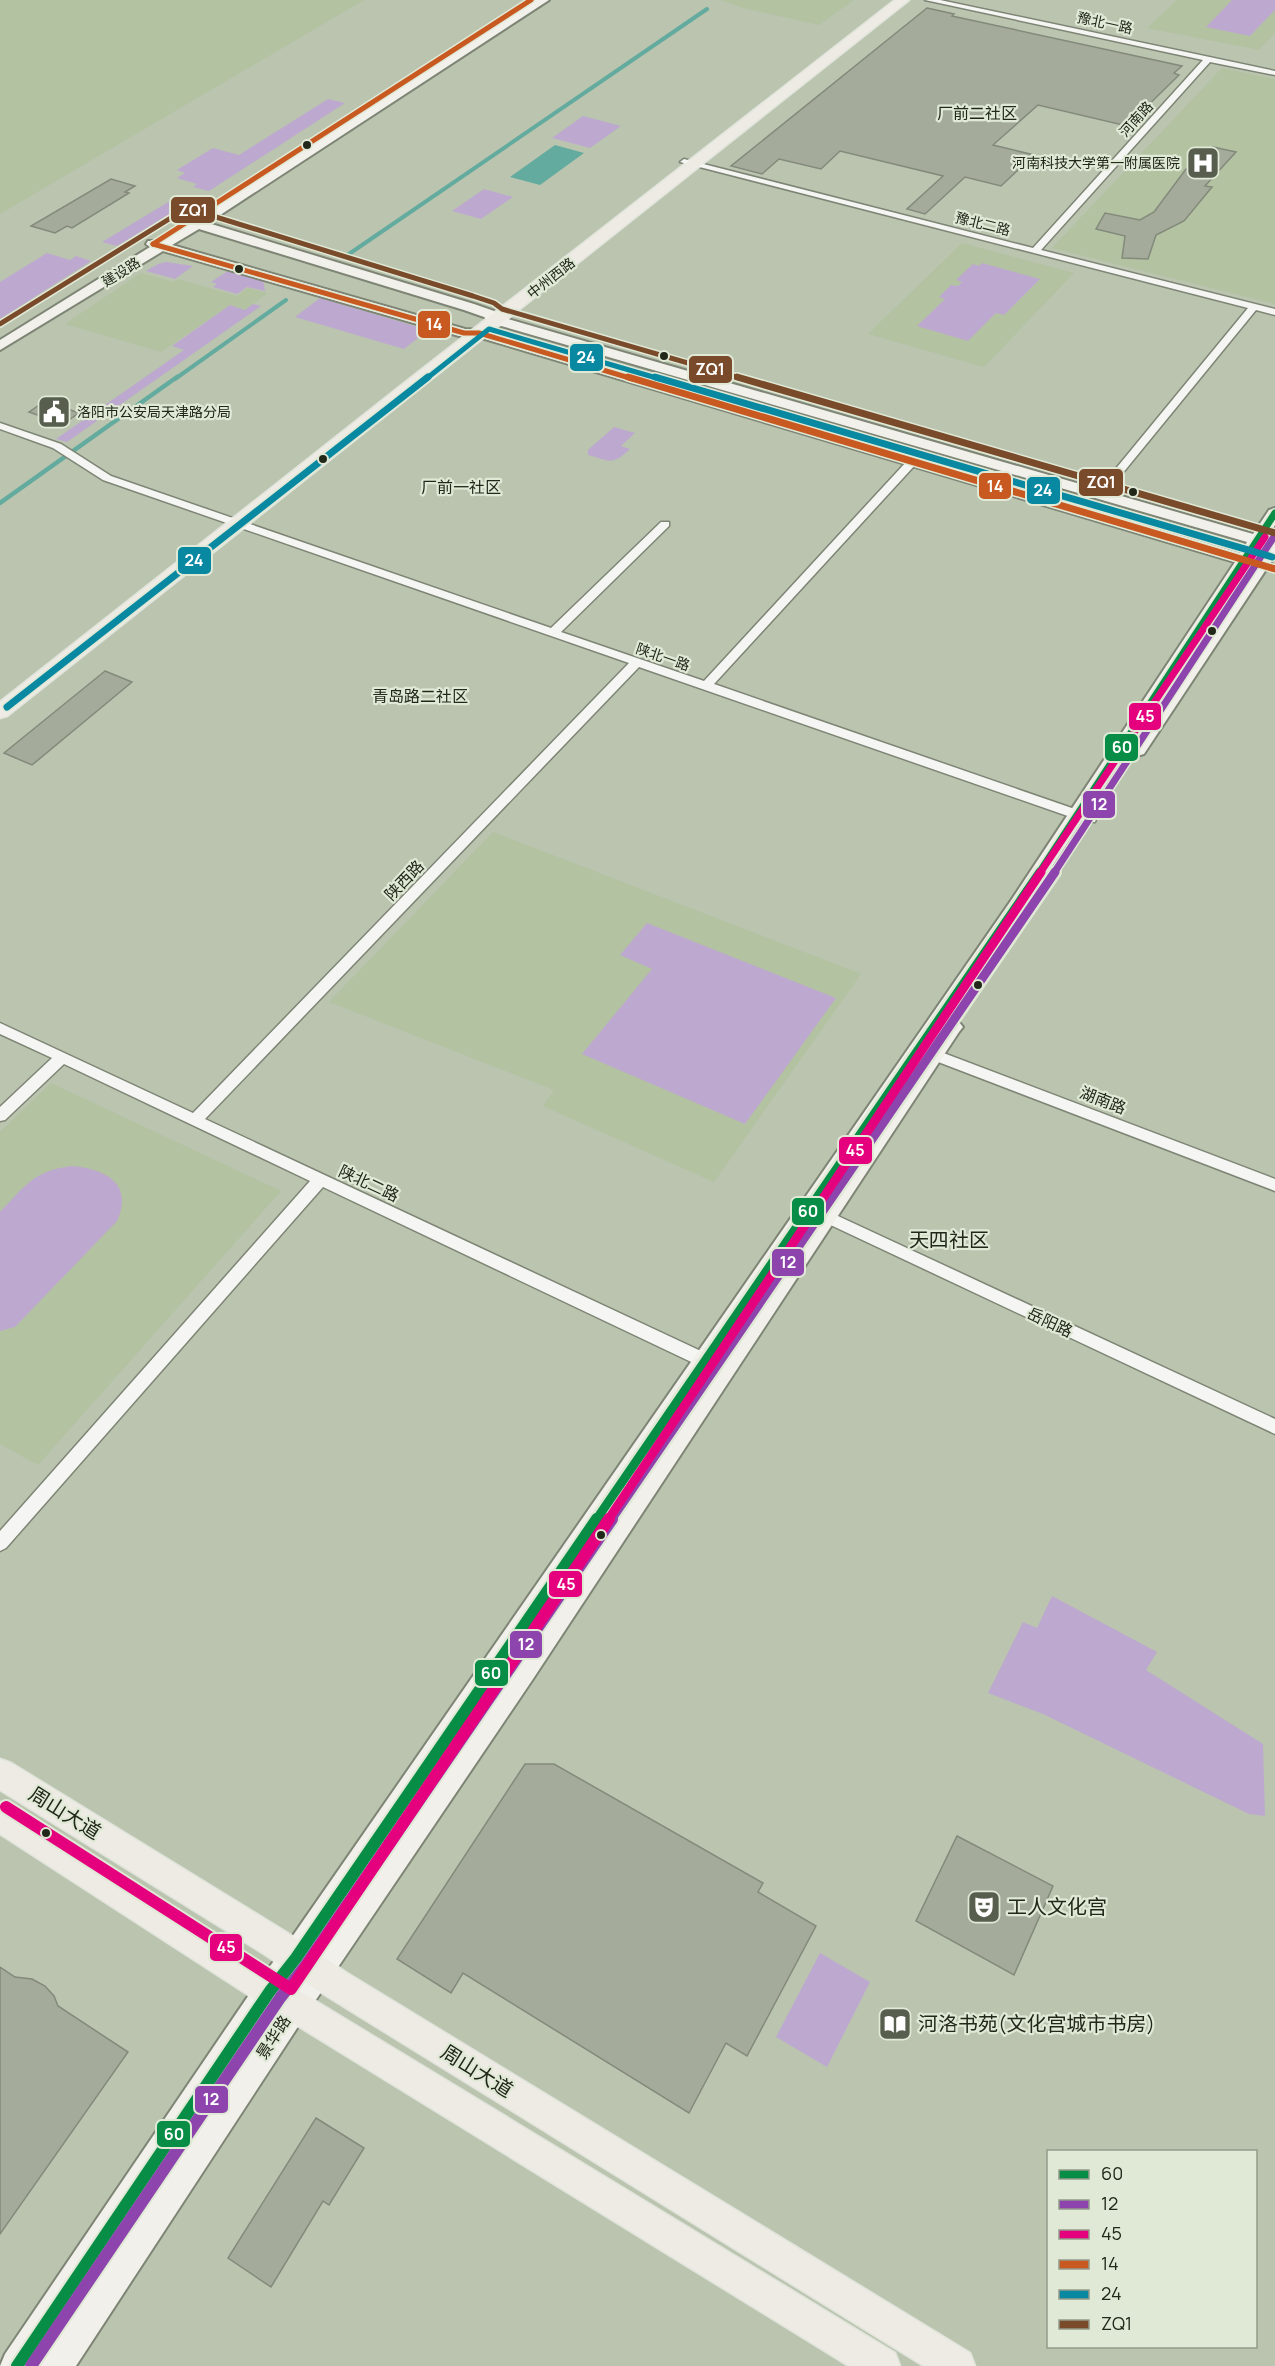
<svg xmlns="http://www.w3.org/2000/svg" width="1275" height="2366" font-family="Manrope,'Noto Sans SC',sans-serif">
  <style>
    .built { fill: #b3c2a1 }
    .green { fill: #bda9cf }
    .water { fill: #63ab9e }
    .lines { fill: none; stroke-linecap: round; stroke-linejoin: round }
    .stream-far1 { stroke: #63ab9e; stroke-width: 4 }
    .stream { stroke: #63ab9e; stroke-width: 4.5 }
    .building { fill: #a4ab9b; stroke: #838a7b; stroke-width: 1.5 }
    .street-casing { stroke: #7e8575; stroke-width: 3 }
    .secondary-casing { stroke: #7e8575; stroke-width: 4 }
    .primary-casing { stroke: #e0e4db; stroke-width: 3 }
    .street { fill: #f5f6f3; fill-rule: evenodd }
    .secondary { fill: #f1f0eb; fill-rule: evenodd }
    .primary { fill: #edebe4; fill-rule: evenodd }
    .bus-1-far2-casing { stroke: #e0e9d6; stroke-width: 10 }
    .bus-1-far1-casing { stroke: #e0e9d6; stroke-width: 14 }
    .bus-1-casing { stroke: #e0e9d6; stroke-width: 16 }
    .bus-2-far2-casing { stroke: #e0e9d6; stroke-width: 10 }
    .bus-2-far1-casing { stroke: #e0e9d6; stroke-width: 14 }
    .bus-2-casing { stroke: #e0e9d6; stroke-width: 16 }
    .bus-3-far2-casing { stroke: #e0e9d6; stroke-width: 10 }
    .bus-3-far1-casing { stroke: #e0e9d6; stroke-width: 14 }
    .bus-3-casing { stroke: #e0e9d6; stroke-width: 16 }
    .bus-4-far1-casing { stroke: #e0e9d6; stroke-width: 8 }
    .bus-4-casing { stroke: #e0e9d6; stroke-width: 10 }
    .bus-5-far1-casing { stroke: #e0e9d6; stroke-width: 8 }
    .bus-5-casing { stroke: #e0e9d6; stroke-width: 10 }
    .bus-6-far1-casing { stroke: #e0e9d6; stroke-width: 8 }
    .bus-6-casing { stroke: #e0e9d6; stroke-width: 10 }
    .bus-1-far2 { stroke: #078d46; stroke-width: 7 }
    .bus-1-far1 { stroke: #078d46; stroke-width: 9 }
    .bus-1 { stroke: #078d46; stroke-width: 12 }
    .bus-2-far2 { stroke: #8e44ad; stroke-width: 7 }
    .bus-2-far1 { stroke: #8e44ad; stroke-width: 9 }
    .bus-2 { stroke: #8e44ad; stroke-width: 12 }
    .bus-3-far2 { stroke: #e5007d; stroke-width: 7 }
    .bus-3-far1 { stroke: #e5007d; stroke-width: 9 }
    .bus-3 { stroke: #e5007d; stroke-width: 12 }
    .bus-4-far1 { stroke: #c85920; stroke-width: 5 }
    .bus-4 { stroke: #c85920; stroke-width: 7 }
    .bus-5-far1 { stroke: #0888a1; stroke-width: 5 }
    .bus-5 { stroke: #0888a1; stroke-width: 7 }
    .bus-6-far1 { stroke: #7a4b2a; stroke-width: 5 }
    .bus-6 { stroke: #7a4b2a; stroke-width: 7 }
    .bus-dot { fill: #212719; stroke: #e0e9d6; stroke-width: 2 }
    .labels { text-anchor: middle; stroke-width: 4.5; stroke-linejoin: round; paint-order: stroke }
    .far-street-label { font-size: 14px; fill: #212719; stroke: #e0e9d6 }
    .far-poi-label { font-size: 14px; fill: #212719; stroke: #e0e9d6; text-anchor: end }
    .far-quarter-label { font-size: 16px; fill: #212719; stroke: #e0e9d6 }
    .street-label { font-size: 16px; fill: #212719; stroke: #e0e9d6 }
    .quarter-label { font-size: 20px; fill: #212719; stroke: #e0e9d6 }
    .near-street-label { font-size: 20px; fill: #212719; stroke: #e0e9d6 }
    .near-poi-label { font-size: 20px; fill: #212719; stroke: #e0e9d6; text-anchor: start }
    .line-badge { stroke: #e0e9d6; stroke-width: 2 }
    .badge-label { font-size: 16px; text-anchor: middle; font-weight: bold; fill: #fff }
  </style>
  <rect width="100%" height="100%" fill="#bac4af"/>
  <g class="built">
    <path d="M 0,0 L 364,0 L 0,214 Z"/>
    <path d="M 720,0 L 854,0 L 819,25 L 743,8 Z"/>
    <path d="M 1177,0 L 1275,0 L 1275,33 L 1259,50 L 1147,28 Z"/>
    <path d="M 1222,68 L 1275,79 L 1275,304 L 1052,248 Z"/>
    <path d="M 962,243 L 1074,273 L 984,367 L 868,334 Z"/>
    <path d="M 141,273 L 173,282 L 178,279 L 237,296 L 248,288 L 268,293 L 245,310 L 229,306 L 161,352 L 65,324 Z"/>
    <path d="M 493,832 L 861,974 L 714,1182 L 543,1106 L 554,1090 L 329,1002 Z"/>
    <path d="M 51,1083 L 281,1191 L 38,1465 L 0,1444 L 0,1132 Z"/>
  </g>
  <g class="green">
    <path d="M 1232,0 L 1275,0 L 1275,10 L 1250,36 L 1206,27 Z"/>
    <path d="M 328,99 L 345,103 L 209,191 L 193,187 L 197,184 L 177,178 L 185,173 L 177,170 L 213,148 L 239,155 Z"/>
    <path d="M 583,116 L 621,126 L 590,148 L 552,138 Z"/>
    <path d="M 484,189 L 513,197 L 481,219 L 452,211 Z"/>
    <path d="M 175,198 L 189,202 L 117,246 L 102,242 Z"/>
    <path d="M 47,253 L 70,260 L 76,256 L 91,261 L 0,319 L 0,282 Z"/>
    <path d="M 166,262 L 193,266 L 175,279 L 146,271 L 158,264 Z"/>
    <path d="M 982,263 L 1040,279 L 1004,315 L 996,313 L 968,341 L 917,326 L 945,299 L 939,297 L 951,285 L 958,286 L 962,282 L 956,280 L 973,264 L 979,266 Z"/>
    <path d="M 231,269 L 263,280 L 265,291 L 247,287 L 237,294 L 213,287 L 217,284 L 211,282 Z"/>
    <path d="M 320,298 L 428,330 L 404,349 L 295,317 Z"/>
    <path d="M 253,304 L 261,306 L 67,442 L 56,439 L 184,350 L 172,346 L 230,305 L 245,310 Z"/>
    <path d="M 614,427 L 635,433 L 621,446 L 630,449 C 612,466 610,461 588,455 L 588,450 Z"/>
    <path d="M 647,923 L 836,998 L 745,1124 L 582,1054 L 652,969 L 620,955 Z"/>
    <path d="M 72,1166 C 105,1169 134,1183 117,1221 L 15,1327 L 0,1331 L 0,1212 C 26,1185 33,1171 72,1166 Z"/>
    <path d="M 1052,1596 L 1157,1652 L 1146,1670 L 1263,1744 L 1265,1816 L 1249,1814 L 1043,1714 L 988,1693 L 1023,1622 L 1037,1628 Z"/>
    <path d="M 820,1953 L 870,1982 L 827,2067 L 776,2037 Z"/>
  </g>
  <path class="water" d="M 555,145 L 584,153 L 540,185 L 510,177 Z"/>
  <g class="lines">
    <g class="stream-far1">
      <path d="M 349,254 L 707,9"/>
      <path d="M 175,379 L 286,300"/>
    </g>
    <path class="stream" d="M 0,503 L 177,377"/>
  </g>
  <g class="building">
    <path d="M 927,8 L 954,14 L 952,16 L 1182,66 L 1174,73 L 1179,75 L 1127,126 L 1038,105 L 993,145 L 1034,155 L 1001,186 L 965,177 L 925,214 L 907,209 L 943,176 L 840,151 L 821,169 L 779,159 L 762,174 L 731,166 Z"/>
    <path d="M 1213,147 L 1236,152 L 1205,186 L 1212,187 L 1184,221 L 1156,235 L 1148,259 L 1122,258 L 1125,236 L 1096,229 L 1105,213 L 1140,220 L 1154,212 L 1186,169 L 1192,170 Z"/>
    <path d="M 111,179 L 135,186 L 125,192 L 129,193 L 72,228 L 67,226 L 55,233 L 31,226 Z"/>
    <path d="M 45,401 L 79,413 L 63,424 L 29,412 Z"/>
    <path d="M 105,671 L 132,682 L 32,765 L 4,753 Z"/>
    <path d="M 525,1764 L 554,1764 L 763,1883 L 758,1892 L 816,1926 L 747,2056 L 726,2043 L 689,2113 L 463,1973 L 451,1993 L 397,1959 Z"/>
    <path d="M 957,1836 L 1053,1886 L 1014,1975 L 916,1921 Z"/>
    <path d="M 0,1967 L 15,1977 L 32,1979 L 45,1986 L 54,1996 L 58,2006 L 128,2052 L 0,2234 Z"/>
    <path d="M 316,2118 L 364,2148 L 329,2205 L 323,2201 L 271,2287 L 228,2258 Z"/>
  </g>
  <g class="lines">
    <g class="street-casing">
      <g id="street">
        <path d="M 925,0 L 940,0 L 1275,71 L 1275,75 L 1210,62 L 1041,250 L 1275,309 L 1275,315 L 1256,310 L 1104,496 L 1100,497 L 1095,494 L 1248,308 L 680,162 L 684,159 L 1033,248 L 1203,60 Z"/>
        <path d="M 0,423 L 61,444 L 111,476 L 551,628 L 661,522 L 669,522 L 669,526 L 561,632 L 704,681 L 908,460 L 916,460 L 916,464 L 714,684 L 1095,816 L 1096,819 L 1095,822 L 1085,822 L 639,667 L 205,1119 L 718,1359 L 720,1364 L 718,1369 L 712,1371 L 706,1369 L 323,1187 L 6,1548 L 0,1551 L 0,1531 L 310,1181 L 64,1064 L 5,1120 L 0,1121 L 0,1107 L 52,1058 L 0,1034 L 0,1023 L 193,1113 L 629,663 L 103,480 L 53,448 L 0,429 Z"/>
        <path d="M 925,1046 L 1275,1179 L 1275,1191 L 920,1055 L 918,1051 Z"/>
        <path d="M 825,1210 L 1275,1419 L 1275,1434 L 820,1220 L 817,1216 L 820,1212 Z"/>
      </g>
    </g>
    <g class="secondary-casing">
      <path id="secondary" d="M 535,0 L 549,0 L 208,223 L 474,304 L 494,311 L 501,317 L 1253,534 L 1269,510 L 1275,508 L 1275,525 L 1267,538 L 1275,539 L 1275,556 L 1144,754 L 1137,756 L 1128,751 L 951,1020 L 959,1022 L 963,1027 L 959,1032 L 533,1679 L 305,2016 L 76,2366 L 39,2366 L 43,2356 L 37,2366 L 0,2366 L 5,2354 L 259,1980 L 285,1947 L 1010,902 L 1235,562 L 478,337 L 459,336 L 163,251 L 0,350 L 0,340 L 150,247 L 146,244 L 148,241 L 159,241 L 186,225 L 181,221 L 183,218 L 196,219 L 221,203 ZM 199,229 L 464,310 L 484,317 L 491,323 L 1247,542 L 1240,553 L 484,330 L 465,329 L 172,245 ZM 1261,546 L 1264,547 L 1257,558 L 1254,557 ZM 1249,566 L 1251,567 L 1166,693 Z"/>
    </g>
    <g class="primary-casing">
      <g id="primary">
        <path d="M 895,0 L 909,0 L 7,716 L 0,718 L 0,702 L 403,384 Z"/>
        <path d="M 0,1759 L 11,1763 L 286,1932 L 347,1973 L 970,2353 L 975,2366 L 924,2366 L 325,1995 L 264,1954 L 0,1790 Z"/>
        <path d="M 0,1802 L 11,1807 L 281,1980 L 895,2353 L 900,2366 L 849,2366 L 259,2002 L 0,1834 Z"/>
      </g>
    </g>
    <use href="#street" class="street"/>
    <use href="#secondary" class="secondary"/>
    <use href="#primary" class="primary"/>
    <g class="bus-1-far2-casing">
      <path id="bus-1-far2" d="M 1039,873 L 1275,513"/>
    </g>
    <g class="bus-1-far1-casing">
      <path id="bus-1-far1" d="M 596,1520 L 1040,872"/>
    </g>
    <g class="bus-1-casing">
      <path id="bus-1" d="M 17,2366 L 270,1991 L 296,1958 L 597,1519"/>
    </g>
    <g class="bus-2-far2-casing">
      <path id="bus-2-far2" d="M 1054,873 L 1275,535"/>
    </g>
    <g class="bus-2-far1-casing">
      <path id="bus-2-far1" d="M 611,1520 L 1055,872"/>
    </g>
    <g class="bus-2-casing">
      <path id="bus-2" d="M 31,2366 L 280,1998 L 306,1965 L 612,1519"/>
    </g>
    <g class="bus-3-far2-casing">
      <path id="bus-3-far2" d="M 1040,873 L 1265,537"/>
    </g>
    <g class="bus-3-far1-casing">
      <path id="bus-3-far1" d="M 608,1520 L 1041,872"/>
    </g>
    <g class="bus-3-casing">
      <path id="bus-3" d="M 6,1807 L 291,1989 L 609,1519"/>
    </g>
    <g class="bus-4-far1-casing">
      <g id="bus-4-far1">
        <path d="M 153,244 L 464,333 L 479,333 L 633,379"/>
        <path d="M 153,244 L 531,0"/>
      </g>
    </g>
    <g class="bus-4-casing">
      <path id="bus-4" d="M 628,377 L 1275,569"/>
    </g>
    <g class="bus-5-far1-casing">
      <path id="bus-5-far1" d="M 426,379 L 489,329 L 660,379"/>
    </g>
    <g class="bus-5-casing">
      <g id="bus-5">
        <path d="M 655,377 L 1272,557"/>
        <path d="M 7,707 L 428,377"/>
      </g>
    </g>
    <g class="bus-6-far1-casing">
      <path id="bus-6-far1" d="M 0,324 L 182,211 L 190,209 L 473,296 L 494,303 L 502,309 L 743,379"/>
    </g>
    <g class="bus-6-casing">
      <path id="bus-6" d="M 737,377 L 1275,533"/>
    </g>
    <use href="#bus-1-far2" class="bus-1-far2"/>
    <use href="#bus-1-far1" class="bus-1-far1"/>
    <use href="#bus-1" class="bus-1"/>
    <use href="#bus-2-far2" class="bus-2-far2"/>
    <use href="#bus-2-far1" class="bus-2-far1"/>
    <use href="#bus-2" class="bus-2"/>
    <use href="#bus-3-far2" class="bus-3-far2"/>
    <use href="#bus-3-far1" class="bus-3-far1"/>
    <use href="#bus-3" class="bus-3"/>
    <use href="#bus-4-far1" class="bus-4-far1"/>
    <use href="#bus-4" class="bus-4"/>
    <use href="#bus-5-far1" class="bus-5-far1"/>
    <use href="#bus-5" class="bus-5"/>
    <use href="#bus-6-far1" class="bus-6-far1"/>
    <use href="#bus-6" class="bus-6"/>
  </g>
  <defs>
    <g id="hospital-square" transform="scale(1.725)"><rect x="-9" y="-9" width="18" height="18" rx="4" fill="#575e4e" stroke="#e0e9d6"/><path d="M-5-5h3v3.5h4V-5h3V5h-3V1.5h-4V5h-3Z" fill="#fff"/></g>
    <g id="civic-square" transform="scale(1.725)"><rect x="-9" y="-9" width="18" height="18" rx="4" fill="#575e4e" stroke="#e0e9d6"/><path d="M-.6-6.5H3V-4.5H.6V-3L4-1V1h2V6H-6V1h2V-1L-.6-3ZM-1.2 2.5V6h2.4V2.5Z" fill="#fff"/></g>
    <g id="theatre-square" transform="scale(1.725)"><rect x="-9" y="-9" width="18" height="18" rx="4" fill="#575e4e" stroke="#e0e9d6"/><path d="M-5-5.5Q0-4 5-5.5V0Q5 5 0 6Q-5 5-5 0ZM-3.3-2.5H-1v1.5H-3.3ZM1-2.5H3.3v1.5H1ZM-2.8 1Q0 5.5 2.8 1Z" fill="#fff"/></g>
    <g id="library-square" transform="scale(1.725)"><rect x="-9" y="-9" width="18" height="18" rx="4" fill="#575e4e" stroke="#e0e9d6"/><path d="M-6-4Q-3-5.5-.7-3.5V5Q-3 3-6 4ZM6-4Q3-5.5 .7-3.5V5Q3 3 6 4Z" fill="#fff"/></g>
  </defs>
  <g fill-rule="evenodd">
    <use href="#hospital-square" x="1203" y="163"/>
    <use href="#civic-square" x="54" y="412"/>
    <use href="#theatre-square" x="984" y="1907"/>
    <use href="#library-square" x="895" y="2024"/>
  </g>
  <g class="bus-dot">
    <circle cx="307" cy="145" r="5"/>
    <circle cx="239" cy="269" r="5"/>
    <circle cx="664" cy="356" r="5"/>
    <circle cx="323" cy="459" r="5"/>
    <circle cx="1133" cy="492" r="5"/>
    <circle cx="1212" cy="631" r="5"/>
    <circle cx="978" cy="985" r="5"/>
    <circle cx="601" cy="1535" r="5"/>
    <circle cx="46" cy="1833" r="5"/>
  </g>
  <g class="labels">
    <g class="far-street-label">
      <text transform="translate(1105 23) rotate(12)" y="5">豫北一路</text>
      <text transform="translate(1136 119) rotate(-48)" y="5">河南路</text>
      <text transform="translate(983 224) rotate(14)" y="5">豫北二路</text>
      <text transform="translate(121 272) rotate(-32)" y="5">建设路</text>
      <text transform="translate(551 278) rotate(-38)" y="5">中州西路</text>
      <text transform="translate(663 657) rotate(19)" y="5">陕北一路</text>
    </g>
    <g class="far-poi-label">
      <text x="1180" y="168">河南科技大学第一附属医院</text>
      <text x="77" y="417" text-anchor="start">洛阳市公安局天津路分局</text>
    </g>
    <g class="far-quarter-label">
      <text x="977" y="119">厂前二社区</text>
      <text x="461" y="493">厂前一社区</text>
      <text x="420" y="702">青岛路二社区</text>
    </g>
    <g class="street-label">
      <text transform="translate(404 880) rotate(-46)" y="6">陕西路</text>
      <text transform="translate(1103 1100) rotate(21)" y="6">湖南路</text>
      <text transform="translate(369 1183) rotate(25)" y="6">陕北二路</text>
      <text transform="translate(1050 1322) rotate(25)" y="6">岳阳路</text>
      <text transform="translate(273 2037) rotate(-57)" y="6">景华路</text>
    </g>
    <g class="quarter-label">
      <text x="949" y="1247">天四社区</text>
    </g>
    <g class="near-street-label">
      <text transform="translate(65 1813) rotate(32)" y="7">周山大道</text>
      <text transform="translate(477 2071) rotate(32)" y="7">周山大道</text>
    </g>
    <g class="near-poi-label">
      <text x="1007" y="1914">工人文化宫</text>
      <text x="918" y="2031">河洛书苑(文化宫城市书房)</text>
    </g>
  </g>
  <g class="line-badge">
    <rect x="170" y="196" width="46" height="28" rx="6" fill="#7a4b2a"/>
    <rect x="417" y="310" width="34" height="29" rx="6" fill="#c85920"/>
    <rect x="569" y="343" width="35" height="29" rx="6" fill="#0888a1"/>
    <rect x="688" y="355" width="45" height="29" rx="6" fill="#7a4b2a"/>
    <rect x="1078" y="468" width="46" height="29" rx="6" fill="#7a4b2a"/>
    <rect x="978" y="472" width="34" height="28" rx="6" fill="#c85920"/>
    <rect x="1026" y="476" width="35" height="29" rx="6" fill="#0888a1"/>
    <rect x="177" y="546" width="35" height="29" rx="6" fill="#0888a1"/>
    <rect x="1128" y="702" width="34" height="29" rx="6" fill="#e5007d"/>
    <rect x="1104" y="733" width="35" height="29" rx="6" fill="#078d46"/>
    <rect x="1082" y="790" width="34" height="29" rx="6" fill="#8e44ad"/>
    <rect x="838" y="1136" width="35" height="29" rx="6" fill="#e5007d"/>
    <rect x="791" y="1197" width="34" height="29" rx="6" fill="#078d46"/>
    <rect x="771" y="1248" width="34" height="29" rx="6" fill="#8e44ad"/>
    <rect x="548" y="1570" width="35" height="28" rx="6" fill="#e5007d"/>
    <rect x="509" y="1630" width="34" height="29" rx="6" fill="#8e44ad"/>
    <rect x="474" y="1659" width="35" height="28" rx="6" fill="#078d46"/>
    <rect x="209" y="1933" width="34" height="29" rx="6" fill="#e5007d"/>
    <rect x="194" y="2085" width="35" height="29" rx="6" fill="#8e44ad"/>
    <rect x="156" y="2120" width="35" height="28" rx="6" fill="#078d46"/>
  </g>
  <g class="badge-label">
    <text x="193" y="216">ZQ1</text>
    <text x="434" y="330">14</text>
    <text x="586" y="363">24</text>
    <text x="710" y="375">ZQ1</text>
    <text x="1101" y="488">ZQ1</text>
    <text x="995" y="492">14</text>
    <text x="1043" y="496">24</text>
    <text x="194" y="566">24</text>
    <text x="1145" y="722">45</text>
    <text x="1122" y="753">60</text>
    <text x="1099" y="810">12</text>
    <text x="855" y="1156">45</text>
    <text x="808" y="1217">60</text>
    <text x="788" y="1268">12</text>
    <text x="566" y="1590">45</text>
    <text x="526" y="1650">12</text>
    <text x="491" y="1679">60</text>
    <text x="226" y="1953">45</text>
    <text x="211" y="2105">12</text>
    <text x="174" y="2140">60</text>
  </g>
  <rect x="1047" y="2150" width="210" height="198" fill="#e0e9d6" stroke="#949b8a" stroke-width="1.5"/>
  <rect x="1059" y="2170" width="30" height="9" fill="#078d46" stroke="#949b8a" stroke-width="1.5"/>
  <text x="1101" y="2180" font-size="18" fill="#212719">60</text>
  <rect x="1059" y="2200" width="30" height="9" fill="#8e44ad" stroke="#949b8a" stroke-width="1.5"/>
  <text x="1101" y="2210" font-size="18" fill="#212719">12</text>
  <rect x="1059" y="2230" width="30" height="9" fill="#e5007d" stroke="#949b8a" stroke-width="1.5"/>
  <text x="1101" y="2240" font-size="18" fill="#212719">45</text>
  <rect x="1059" y="2260" width="30" height="9" fill="#c85920" stroke="#949b8a" stroke-width="1.5"/>
  <text x="1101" y="2270" font-size="18" fill="#212719">14</text>
  <rect x="1059" y="2290" width="30" height="9" fill="#0888a1" stroke="#949b8a" stroke-width="1.5"/>
  <text x="1101" y="2300" font-size="18" fill="#212719">24</text>
  <rect x="1059" y="2320" width="30" height="9" fill="#7a4b2a" stroke="#949b8a" stroke-width="1.5"/>
  <text x="1101" y="2330" font-size="18" fill="#212719">ZQ1</text>
</svg>
